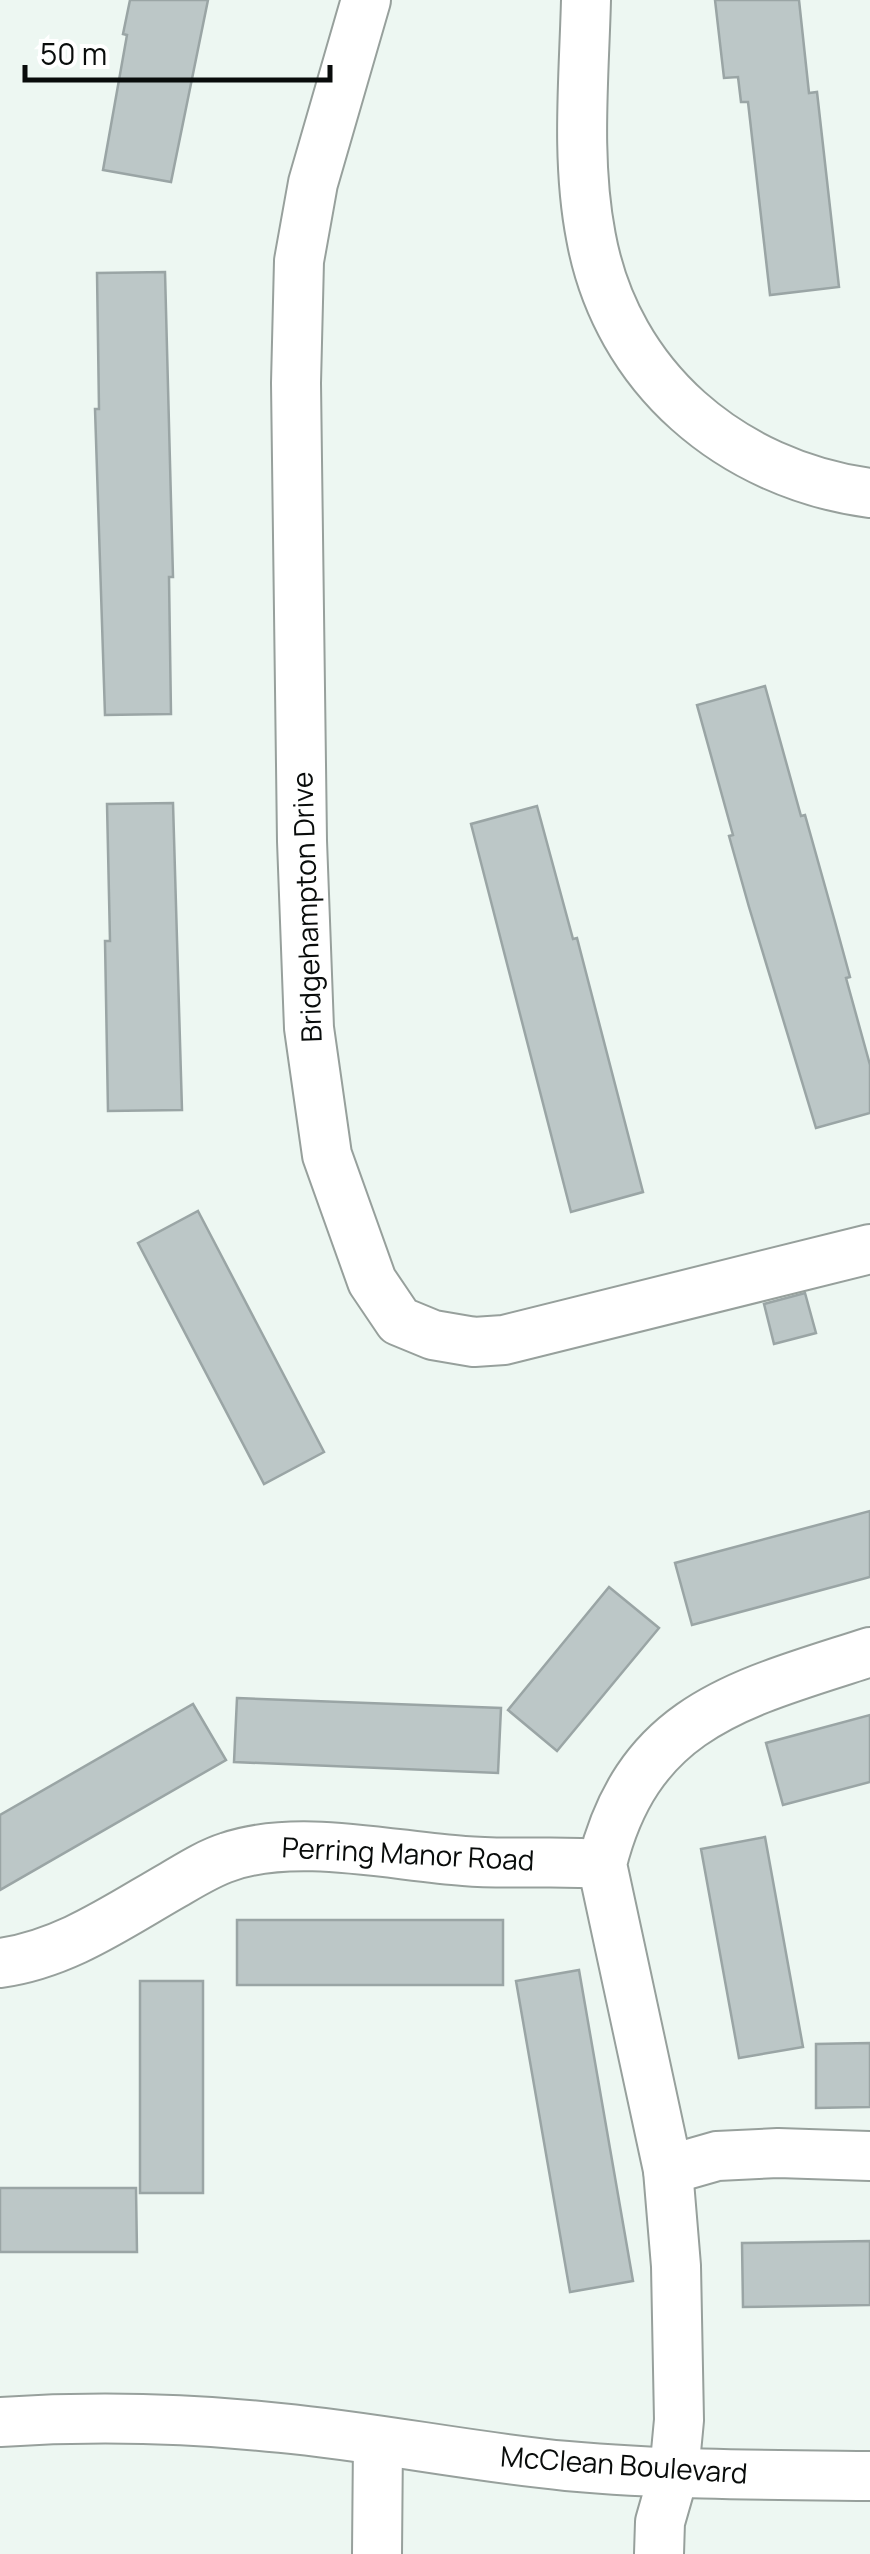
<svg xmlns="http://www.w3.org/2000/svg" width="870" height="2554" font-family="Manrope,sans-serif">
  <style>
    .building { fill: #bcc7c7; stroke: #9aa5a5; stroke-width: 2.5 }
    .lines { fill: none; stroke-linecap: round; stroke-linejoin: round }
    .minor-casing { stroke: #97a09c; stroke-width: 52 }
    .minor { stroke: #fff; stroke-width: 48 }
    .labels { text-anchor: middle; stroke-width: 8; stroke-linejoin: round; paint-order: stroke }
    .street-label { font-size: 28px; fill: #090c0b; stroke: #fff }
  </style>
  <rect width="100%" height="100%" fill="#edf7f2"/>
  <g class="building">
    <path d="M 130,0 L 208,0 L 171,182 L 103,170 L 127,35 L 123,34 Z"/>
    <path d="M 715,0 L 799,0 L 809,93 L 817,92 L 839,287 L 770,295 L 748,102 L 741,102 L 738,77 L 724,78 Z"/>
    <path d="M 165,272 L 173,577 L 169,577 L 171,714 L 105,715 L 95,409 L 99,409 L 97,273 Z"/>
    <path d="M 765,686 L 801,816 L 805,815 L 835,922 L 850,977 L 846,978 L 870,1065 L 870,1113 L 816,1128 L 749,907 L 729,836 L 733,835 L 697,705 Z"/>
    <path d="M 173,803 L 182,1110 L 108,1111 L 105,941 L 110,941 L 107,804 Z"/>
    <path d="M 537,806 L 573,939 L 577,938 L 643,1192 L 571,1212 L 471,824 Z"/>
    <path d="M 198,1211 L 324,1452 L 264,1484 L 138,1243 Z"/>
    <path d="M 805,1293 L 816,1333 L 774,1344 L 764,1304 Z"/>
    <path d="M 870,1511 L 870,1577 L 692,1625 L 675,1563 Z"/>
    <path d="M 609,1587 L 659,1628 L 557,1751 L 508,1710 Z"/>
    <path d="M 237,1698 L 501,1708 L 498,1773 L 234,1762 Z"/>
    <path d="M 193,1704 L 226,1760 L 0,1890 L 0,1815 Z"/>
    <path d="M 870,1715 L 870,1782 L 783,1805 L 766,1743 Z"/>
    <path d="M 765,1837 L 803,2047 L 739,2058 L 701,1849 Z"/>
    <rect x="237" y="1920" width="266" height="65"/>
    <path d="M 579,1970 L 633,2281 L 570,2292 L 516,1981 Z"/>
    <rect x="140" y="1981" width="63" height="212"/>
    <path d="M 870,2043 L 870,2107 L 816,2108 L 816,2044 Z"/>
    <path d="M 0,2188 L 136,2188 L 137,2252 L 0,2252 Z"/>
    <path d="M 870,2241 L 870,2305 L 743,2307 L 742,2243 Z"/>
  </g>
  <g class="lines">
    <g class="minor-casing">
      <g id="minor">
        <path d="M 366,0 L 313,183 L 299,261 L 296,383 L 302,841 L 309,1028 L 327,1155 L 372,1281 L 399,1321 L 433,1335 L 474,1342 L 504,1340 L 870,1249"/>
        <path d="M 586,0 C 584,78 576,160 591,237 C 617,378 731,474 870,493"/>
        <path d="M 0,1963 C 65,1954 117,1917 173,1885 C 190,1875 209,1863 228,1857 C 297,1833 392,1856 464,1861 C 510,1865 556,1860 602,1864"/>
        <path d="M 668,2170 L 717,2156 L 778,2153 L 870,2156"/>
        <path d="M 0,2422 C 93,2416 187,2418 281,2428 C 376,2437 471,2457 567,2466 C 667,2475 769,2475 870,2476"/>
        <path d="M 377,2554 L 378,2441"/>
        <path d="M 659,2554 L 660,2522 L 674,2473 L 679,2420 L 676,2266 L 668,2170 L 602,1864 C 639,1715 741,1694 870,1652"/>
      </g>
    </g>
    <use href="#minor" class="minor"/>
  </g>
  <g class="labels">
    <g class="street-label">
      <text transform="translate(307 907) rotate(-92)" y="10">Bridgehampton Drive</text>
      <text transform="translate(408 1854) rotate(3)" y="10">Perring Manor Road</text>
      <text transform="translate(624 2465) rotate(4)" y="10">McClean Boulevard</text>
    </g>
  </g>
  <path d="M25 65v15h305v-15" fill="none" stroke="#090c0b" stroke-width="5"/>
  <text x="40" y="65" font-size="30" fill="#090c0b" stroke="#ffffff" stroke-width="8" paint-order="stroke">50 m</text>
</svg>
